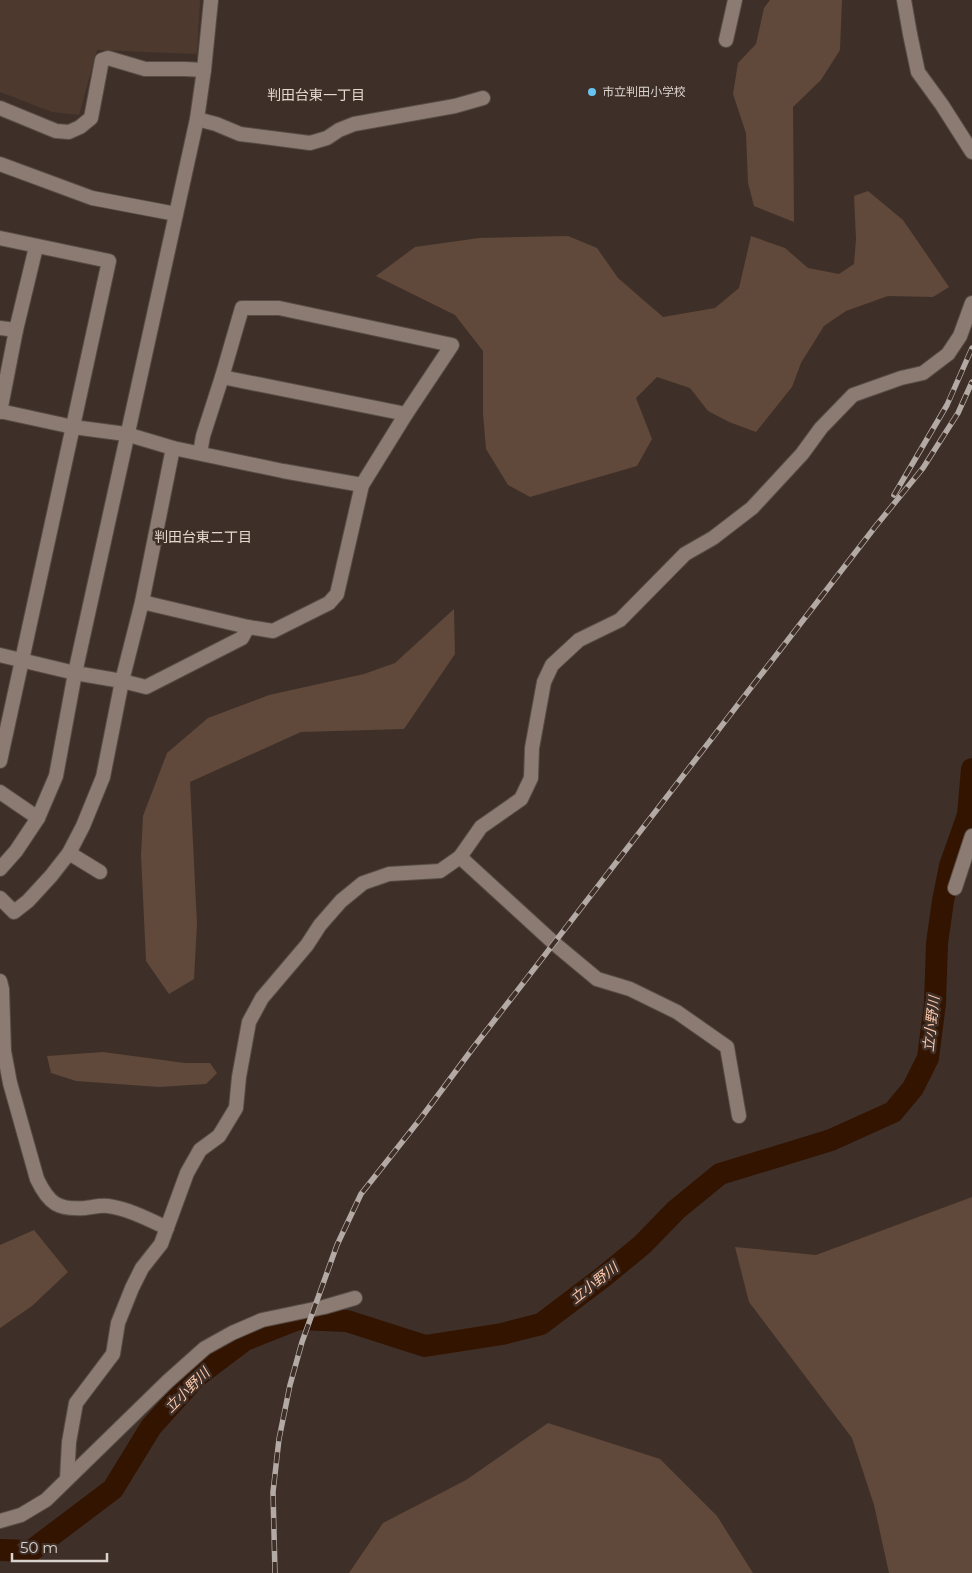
<svg xmlns="http://www.w3.org/2000/svg" width="972" height="1573" font-family="Montserrat,'Noto Sans JP',sans-serif">
  <style>
    .built { fill: #4d392e }
    .green { fill: #60483a }
    .lines { fill: none; stroke-linecap: round; stroke-linejoin: round }
    .river { stroke: #331401; stroke-width: 22 }
    .minor-casing { stroke: #574c46; stroke-width: 16 }
    .tertiary-casing { stroke: #574c46; stroke-width: 16 }
    .minor { stroke: #8b7b72; stroke-width: 14 }
    .tertiary { stroke: #8b7b72; stroke-width: 14 }
    .rail-casing { stroke: #b4aaa5; stroke-width: 5.5 }
    .rail { stroke: #3e3028; stroke-width: 4; stroke-dasharray: 11; stroke-linecap: butt }
    .poi-dot { fill: #67c4f0; stroke: #3e3028; stroke-width: 2 }
    .labels { text-anchor: middle; stroke-width: 5; stroke-linejoin: round; paint-order: stroke }
    .poi-label { font-size: 12px; fill: #dad2cd; stroke: #3e3028; text-anchor: start }
    .neighbourhood-label { font-size: 14px; fill: #e7d6cc; stroke: #3e3028 }
    .water-label { font-size: 14px; font-style: italic; fill: #fdc8ab; stroke: #3e3028 }
  </style>
  <rect width="100%" height="100%" fill="#3e3028"/>
  <path class="built" d="M 0,0 L 200,0 L 197,54 L 97,50 L 79,115 L 52,112 L 0,92 Z"/>
  <g class="green">
    <path d="M 770,0 L 842,0 L 840,50 L 821,80 L 793,107 L 794,222 L 754,206 L 748,183 L 746,133 L 733,94 L 738,63 L 756,44 L 764,8 Z"/>
    <path d="M 868,191 L 903,220 L 949,287 L 933,297 L 888,296 L 846,311 L 824,326 L 801,363 L 792,387 L 756,432 L 729,422 L 708,411 L 690,388 L 657,377 L 636,398 L 652,439 L 637,466 L 530,497 L 508,485 L 486,449 L 483,414 L 483,351 L 455,315 L 376,276 L 415,247 L 479,238 L 568,236 L 597,248 L 618,278 L 663,317 L 715,308 L 739,288 L 751,236 L 785,248 L 808,268 L 839,274 L 854,264 L 856,239 L 854,196 Z"/>
    <path d="M 454,609 L 455,654 L 404,729 L 301,732 L 190,782 L 197,924 L 194,979 L 169,994 L 146,961 L 141,855 L 143,816 L 167,753 L 208,718 L 269,695 L 364,674 L 395,663 Z"/>
    <path d="M 103,1052 L 185,1063 L 210,1063 L 217,1073 L 206,1084 L 159,1087 L 76,1081 L 51,1073 L 47,1056 Z"/>
    <path d="M 972,1197 L 972,1573 L 889,1573 L 874,1505 L 852,1438 L 749,1302 L 735,1247 L 816,1255 Z"/>
    <path d="M 34,1230 L 68,1272 L 32,1306 L 0,1328 L 0,1245 Z"/>
    <path d="M 548,1423 L 660,1459 L 717,1516 L 753,1573 L 349,1573 L 383,1523 L 466,1480 Z"/>
  </g>
  <g class="lines">
    <path class="river" d="M 0,1550 L 31,1551 L 113,1489 L 151,1427 L 196,1377 L 245,1340 L 298,1319 L 347,1321 L 425,1346 L 502,1334 L 541,1324 L 603,1277 L 642,1245 L 676,1210 L 720,1174 L 831,1140 L 893,1112 L 913,1088 L 928,1058 L 935,1003 L 937,943 L 943,901 L 950,866 L 968,815 L 972,769"/>
    <g class="minor-casing">
      <g id="minor">
        <path d="M 904,0 L 910,34 L 918,72 L 942,105 L 972,152"/>
        <path d="M 726,40 L 735,0"/>
        <path d="M 0,108 L 56,131 L 69,132 L 80,127 L 91,118 L 102,60 L 108,58 L 145,69 L 185,69 L 204,70"/>
        <path d="M 197,119 L 216,124 L 240,134 L 310,143 L 327,138 L 339,130 L 354,124 L 455,106 L 483,98"/>
        <path d="M 0,164 L 92,198 L 176,214"/>
        <path d="M 0,238 L 109,261 L 0,761"/>
        <path d="M 0,328 L 16,330"/>
        <path d="M 222,377 L 406,414"/>
        <path d="M 0,411 L 73,427 L 126,434 L 173,448 L 283,471 L 362,485"/>
        <path d="M 0,412 L 16,330 L 36,247"/>
        <path d="M 142,602 L 248,627 L 273,631 L 329,603 L 337,594 L 362,485 L 406,414 L 452,345 L 279,308 L 242,308 L 222,377 L 203,436 L 200,453"/>
        <path d="M 0,655 L 75,673 L 122,681 L 146,687 L 242,638 L 248,627"/>
        <path d="M 0,792 L 38,818"/>
        <path d="M 69,853 L 100,872"/>
        <path d="M 460,857 L 555,944 L 597,979 L 630,989 L 677,1012 L 727,1047 L 739,1116"/>
        <path d="M 955,888 L 972,836"/>
        <path d="M 0,898 L 14,912 L 28,901 L 51,876 L 69,853 L 83,826 L 103,777 L 122,681 L 142,602 L 173,448"/>
        <path d="M 0,981 L 2,989 L 4,1051 L 10,1083 L 37,1179 C 49,1204 58,1210 85,1208 C 93,1207 101,1205 108,1206 C 129,1209 148,1219 167,1228"/>
        <path d="M 67,1479 L 69,1442 L 76,1403 L 113,1354 L 118,1323 L 132,1288 L 142,1268 L 161,1244 L 187,1173 L 200,1150 L 219,1136 L 236,1108 L 239,1077 L 249,1022 L 262,998 L 307,945 L 320,925 L 341,901 L 363,883 L 389,874 L 440,871 L 460,857 L 481,827 L 521,799 L 531,778 L 532,748 L 544,682 L 552,665 L 579,640 L 620,620 L 685,554 L 713,538 L 752,508 L 802,454 L 821,428 L 853,395 L 901,378 L 923,373 L 948,354 L 960,336 L 972,303"/>
        <path d="M 0,1521 L 21,1515 L 46,1500 L 168,1381 L 205,1348 L 232,1333 L 262,1320 L 324,1307 L 355,1298"/>
      </g>
    </g>
    <g class="tertiary-casing">
      <path id="tertiary" d="M 0,869 L 16,851 L 38,818 L 56,776 L 75,673 L 197,119 L 204,70 L 211,0"/>
    </g>
    <use href="#minor" class="minor"/>
    <use href="#tertiary" class="tertiary"/>
    <g class="rail-casing">
      <g id="rail">
        <path d="M 894,495 L 947,405 L 972,348"/>
        <path d="M 275,1573 L 273,1492 L 279,1439 L 290,1385 L 302,1342 L 337,1245 L 361,1194 L 421,1118 L 473,1048 L 875,527 L 923,468 L 958,413 L 972,382"/>
      </g>
    </g>
    <use href="#rail" class="rail"/>
  </g>
  <circle class="poi-dot" cx="592" cy="92" r="5"/>
  <g class="labels">
    <g class="poi-label">
      <text x="602" y="96">市立判田小学校</text>
    </g>
    <g class="neighbourhood-label">
      <text x="316" y="100">判田台東一丁目</text>
      <text x="203" y="542">判田台東二丁目</text>
    </g>
    <g class="water-label">
      <text transform="translate(931 1024) rotate(-84)" y="5">立小野川</text>
      <text transform="translate(594 1283) rotate(-38)" y="5">立小野川</text>
      <text transform="translate(187 1390) rotate(-45)" y="5">立小野川</text>
    </g>
  </g>
  <path d="M12 1553v8h95v-8" fill="none" stroke="#dad2cd" stroke-width="2.5"/>
  <text x="20" y="1553" font-size="15" fill="#dad2cd" stroke="#3e3028" stroke-width="4" paint-order="stroke">50 m</text>
</svg>
